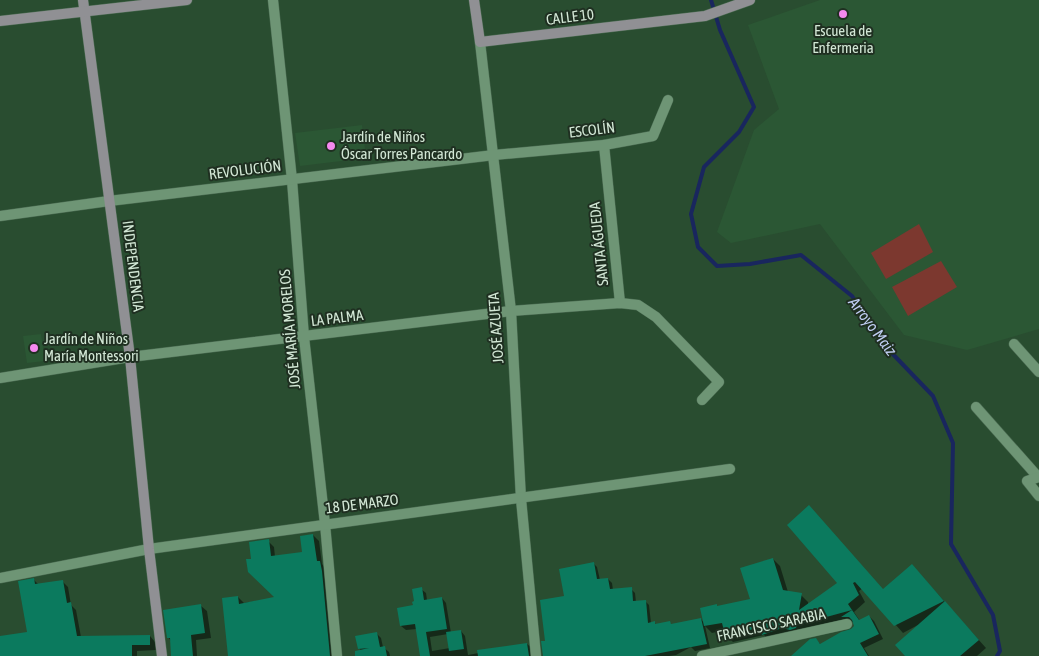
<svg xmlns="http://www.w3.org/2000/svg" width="1039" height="656" font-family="'Asap Condensed',sans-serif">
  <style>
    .built { fill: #2b5734 }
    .green { fill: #7c382f }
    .shadow { fill: #0007; fill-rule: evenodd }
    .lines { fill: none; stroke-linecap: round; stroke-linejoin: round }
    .stream { stroke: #19265e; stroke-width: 4 }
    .building { fill: #0b7a5e }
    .street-casing { stroke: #496950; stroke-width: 11 }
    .secondary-casing { stroke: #496950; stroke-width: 11 }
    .street { stroke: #6e9575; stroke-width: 10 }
    .secondary { stroke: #909094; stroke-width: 10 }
    .poi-dot { fill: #f589ef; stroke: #1f2f21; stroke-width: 2 }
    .labels { text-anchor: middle; stroke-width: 4; stroke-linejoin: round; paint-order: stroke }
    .street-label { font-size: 15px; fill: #d2e7d5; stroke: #1f2f21 }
    .poi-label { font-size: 15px; fill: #d2e7d5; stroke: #1f2f21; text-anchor: start }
    .water-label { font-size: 16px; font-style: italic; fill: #bfcdf1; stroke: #1f2f21 }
  </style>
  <rect width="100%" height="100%" fill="#294d30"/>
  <g class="built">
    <path d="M 820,0 L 1039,0 L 1039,329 L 967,350 L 904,335 L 820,224 L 731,243 L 717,232 L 754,130 L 779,109 L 748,25 Z"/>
    <path d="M 362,125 L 366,158 L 300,166 L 295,133 Z"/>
    <path d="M 41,334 L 45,361 L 27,363 L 23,336 Z"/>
  </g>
  <g class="green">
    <path d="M 919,224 L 933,252 L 886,279 L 871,253 Z"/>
    <path d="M 941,261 L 957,287 L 908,316 L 892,287 Z"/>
  </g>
  <g class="shadow">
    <path d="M 788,525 L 883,591 L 919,573 L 986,648 L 977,656 L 906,656 L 918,625 L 903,633 L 863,588 L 859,591 L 865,602 L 854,612 L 860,621 L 869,616 L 874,621 L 883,639 L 864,648 L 869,656 L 793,656 L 816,639 L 821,645 L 852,630 L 855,626 L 854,622 L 847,622 L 770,641 L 764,635 L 733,642 L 726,635 L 725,630 L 712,633 L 705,626 L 710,648 L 695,651 L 691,647 L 676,655 L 669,656 L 548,656 L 547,642 L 566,597 L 593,563 L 597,567 L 600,580 L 608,579 L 612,583 L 613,590 L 631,589 L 635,593 L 636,602 L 645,601 L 649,605 L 651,623 L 654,623 L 657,625 L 670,623 L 672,625 L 701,619 L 704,623 L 718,607 L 752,600 L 773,559 L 780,566 L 788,592 L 801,595 L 808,602 L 808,605 L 839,583 Z"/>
    <path d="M 313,535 L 319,541 L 322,564 L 325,568 L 335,656 L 228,656 L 238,597 L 244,603 L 276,598 L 252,560 L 268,541 L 274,547 L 275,557 L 303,553 Z"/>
    <path d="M 34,580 L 39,585 L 62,581 L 68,587 L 71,605 L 76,610 L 81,637 L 150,636 L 155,642 L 156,650 L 137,651 L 137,656 L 0,656 L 0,637 L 28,633 Z"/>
    <path d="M 421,589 L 426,593 L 427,600 L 442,598 L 446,603 L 451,633 L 461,631 L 465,636 L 468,655 L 527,644 L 532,648 L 532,656 L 422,656 L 417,629 L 406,630 L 401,626 L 414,606 ZM 448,634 L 450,648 L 432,651 L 430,637 Z"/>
    <path d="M 201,606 L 207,611 L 211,638 L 196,640 L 197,656 L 172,656 L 171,641 L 168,637 Z"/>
    <path d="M 377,634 L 381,638 L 383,647 L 389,652 L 390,656 L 372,656 L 363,653 L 359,648 Z"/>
  </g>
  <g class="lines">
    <path class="stream" d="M 711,0 L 720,30 L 754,107 L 739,132 L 704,167 L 691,214 L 698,247 L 717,266 L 750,264 L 801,255 L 852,296 L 887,348 L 933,396 L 953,443 L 951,544 L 993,615 L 1000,651 L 997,656"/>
  </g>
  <g class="building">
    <path d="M 809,505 L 883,589 L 912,564 L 944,601 L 894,626 L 855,582 L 853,583 L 859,595 L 848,604 L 852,610 L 797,625 L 796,628 L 790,630 L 782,628 L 762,635 L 759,628 L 725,635 L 722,623 L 704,626 L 700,608 L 717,604 L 717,606 L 750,599 L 740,568 L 773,558 L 783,590 L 802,593 L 799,610 L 837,583 L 787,525 Z"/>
    <path d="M 313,534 L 317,561 L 320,561 L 322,571 L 330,656 L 228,656 L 222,598 L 238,596 L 239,604 L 274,597 L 248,572 L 246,559 L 251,559 L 249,542 L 269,539 L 271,556 L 302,552 L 300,536 Z"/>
    <path d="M 594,562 L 597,579 L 608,578 L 610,589 L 632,587 L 633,601 L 646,600 L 648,623 L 655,621 L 655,624 L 670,621 L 671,624 L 701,618 L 707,644 L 645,656 L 543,656 L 541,641 L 545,641 L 540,600 L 564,596 L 559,569 Z"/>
    <path d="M 34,578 L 35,584 L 63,580 L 67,603 L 71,602 L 77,636 L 150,635 L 150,645 L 132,645 L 132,656 L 0,656 L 0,636 L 27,632 L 18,581 Z"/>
    <path d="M 422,587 L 424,600 L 442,597 L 447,629 L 426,632 L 430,656 L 420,656 L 415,624 L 400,626 L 397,608 L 413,605 L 412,602 L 414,601 L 412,589 Z"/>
    <path d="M 945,601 L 979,640 L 960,656 L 905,656 L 895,645 Z"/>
    <path d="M 201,604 L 205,633 L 191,635 L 193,656 L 171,656 L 170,638 L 167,638 L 163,610 Z"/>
    <path d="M 852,610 L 859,620 L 869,615 L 879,634 L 860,643 L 868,656 L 791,656 L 810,639 L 816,638 L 820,644 L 841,632 L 851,629 L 854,626 L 852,620 L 849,617 L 841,617 Z"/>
    <path d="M 461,630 L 464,649 L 449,651 L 446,632 Z"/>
    <path d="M 377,632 L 380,647 L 385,646 L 387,656 L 355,656 L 355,651 L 369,648 L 358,649 L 355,636 Z"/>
    <path d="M 527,643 L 529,656 L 478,656 L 477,650 Z"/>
  </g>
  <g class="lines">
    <g class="street-casing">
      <g id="street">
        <path d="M 273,0 L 292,180 L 304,337 L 325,524 L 337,656"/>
        <path d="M 480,42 L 511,311 L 521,499 L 536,656"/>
        <path d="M 604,145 L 620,303"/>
        <path d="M 0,216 L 109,201 L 494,155 L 604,145 L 653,136 L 668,100"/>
        <path d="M 1014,344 L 1039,372"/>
        <path d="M 0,378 L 130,357 L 511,311 L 620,303 L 638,305 L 656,317 L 719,382 L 702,400"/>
        <path d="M 976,407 L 1038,477"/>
        <path d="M 1039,477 L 1027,481 L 1039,496"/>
        <path d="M 0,578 L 149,549 L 730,469"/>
        <path d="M 702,656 L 847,624"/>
      </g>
    </g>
    <g class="secondary-casing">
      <g id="secondary">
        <path d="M 83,0 L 130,357 L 149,549 L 162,656"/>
        <path d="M 474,0 L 480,42 L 705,16 L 750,0"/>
        <path d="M 0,21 L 187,0"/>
      </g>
    </g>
    <use href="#street" class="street"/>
    <use href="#secondary" class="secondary"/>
  </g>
  <g class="poi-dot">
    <circle cx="843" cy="14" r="5"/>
    <circle cx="331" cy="146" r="5"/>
    <circle cx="34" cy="348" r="5"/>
  </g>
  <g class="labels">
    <g class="street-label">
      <text transform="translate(570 17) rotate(-7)" y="5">CALLE 10</text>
      <text transform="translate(592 130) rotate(-7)" y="5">ESCOLÍN</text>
      <text transform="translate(245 170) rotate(-7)" y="5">REVOLUCIÓN</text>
      <text transform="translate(599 244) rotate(-96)" y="5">SANTA ÁGUEDA</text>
      <text transform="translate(133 266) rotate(83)" y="5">INDEPENDENCIA</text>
      <text transform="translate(337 318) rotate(-7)" y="5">LA PALMA</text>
      <text transform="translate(496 328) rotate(-94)" y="5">JOSÉ AZUETA</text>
      <text transform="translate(290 329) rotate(-95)" y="5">JOSÉ MARÍA MORELOS</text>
      <text transform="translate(362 504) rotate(-7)" y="5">18 DE MARZO</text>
      <text transform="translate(771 625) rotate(-12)" y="5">FRANCISCO SARABIA</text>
    </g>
    <g class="poi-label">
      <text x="843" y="36" text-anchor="middle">Escuela de<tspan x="843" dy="17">Enfermeria</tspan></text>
      <text x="341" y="142">Jardín de Niños<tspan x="341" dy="17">Óscar Torres Pancardo</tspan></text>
      <text x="44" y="344">Jardín de Niños<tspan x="44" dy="17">María Montessori</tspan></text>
    </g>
    <g class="water-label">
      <text transform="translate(873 326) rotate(53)" y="6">Arroyo Maiz</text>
    </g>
  </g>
</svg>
